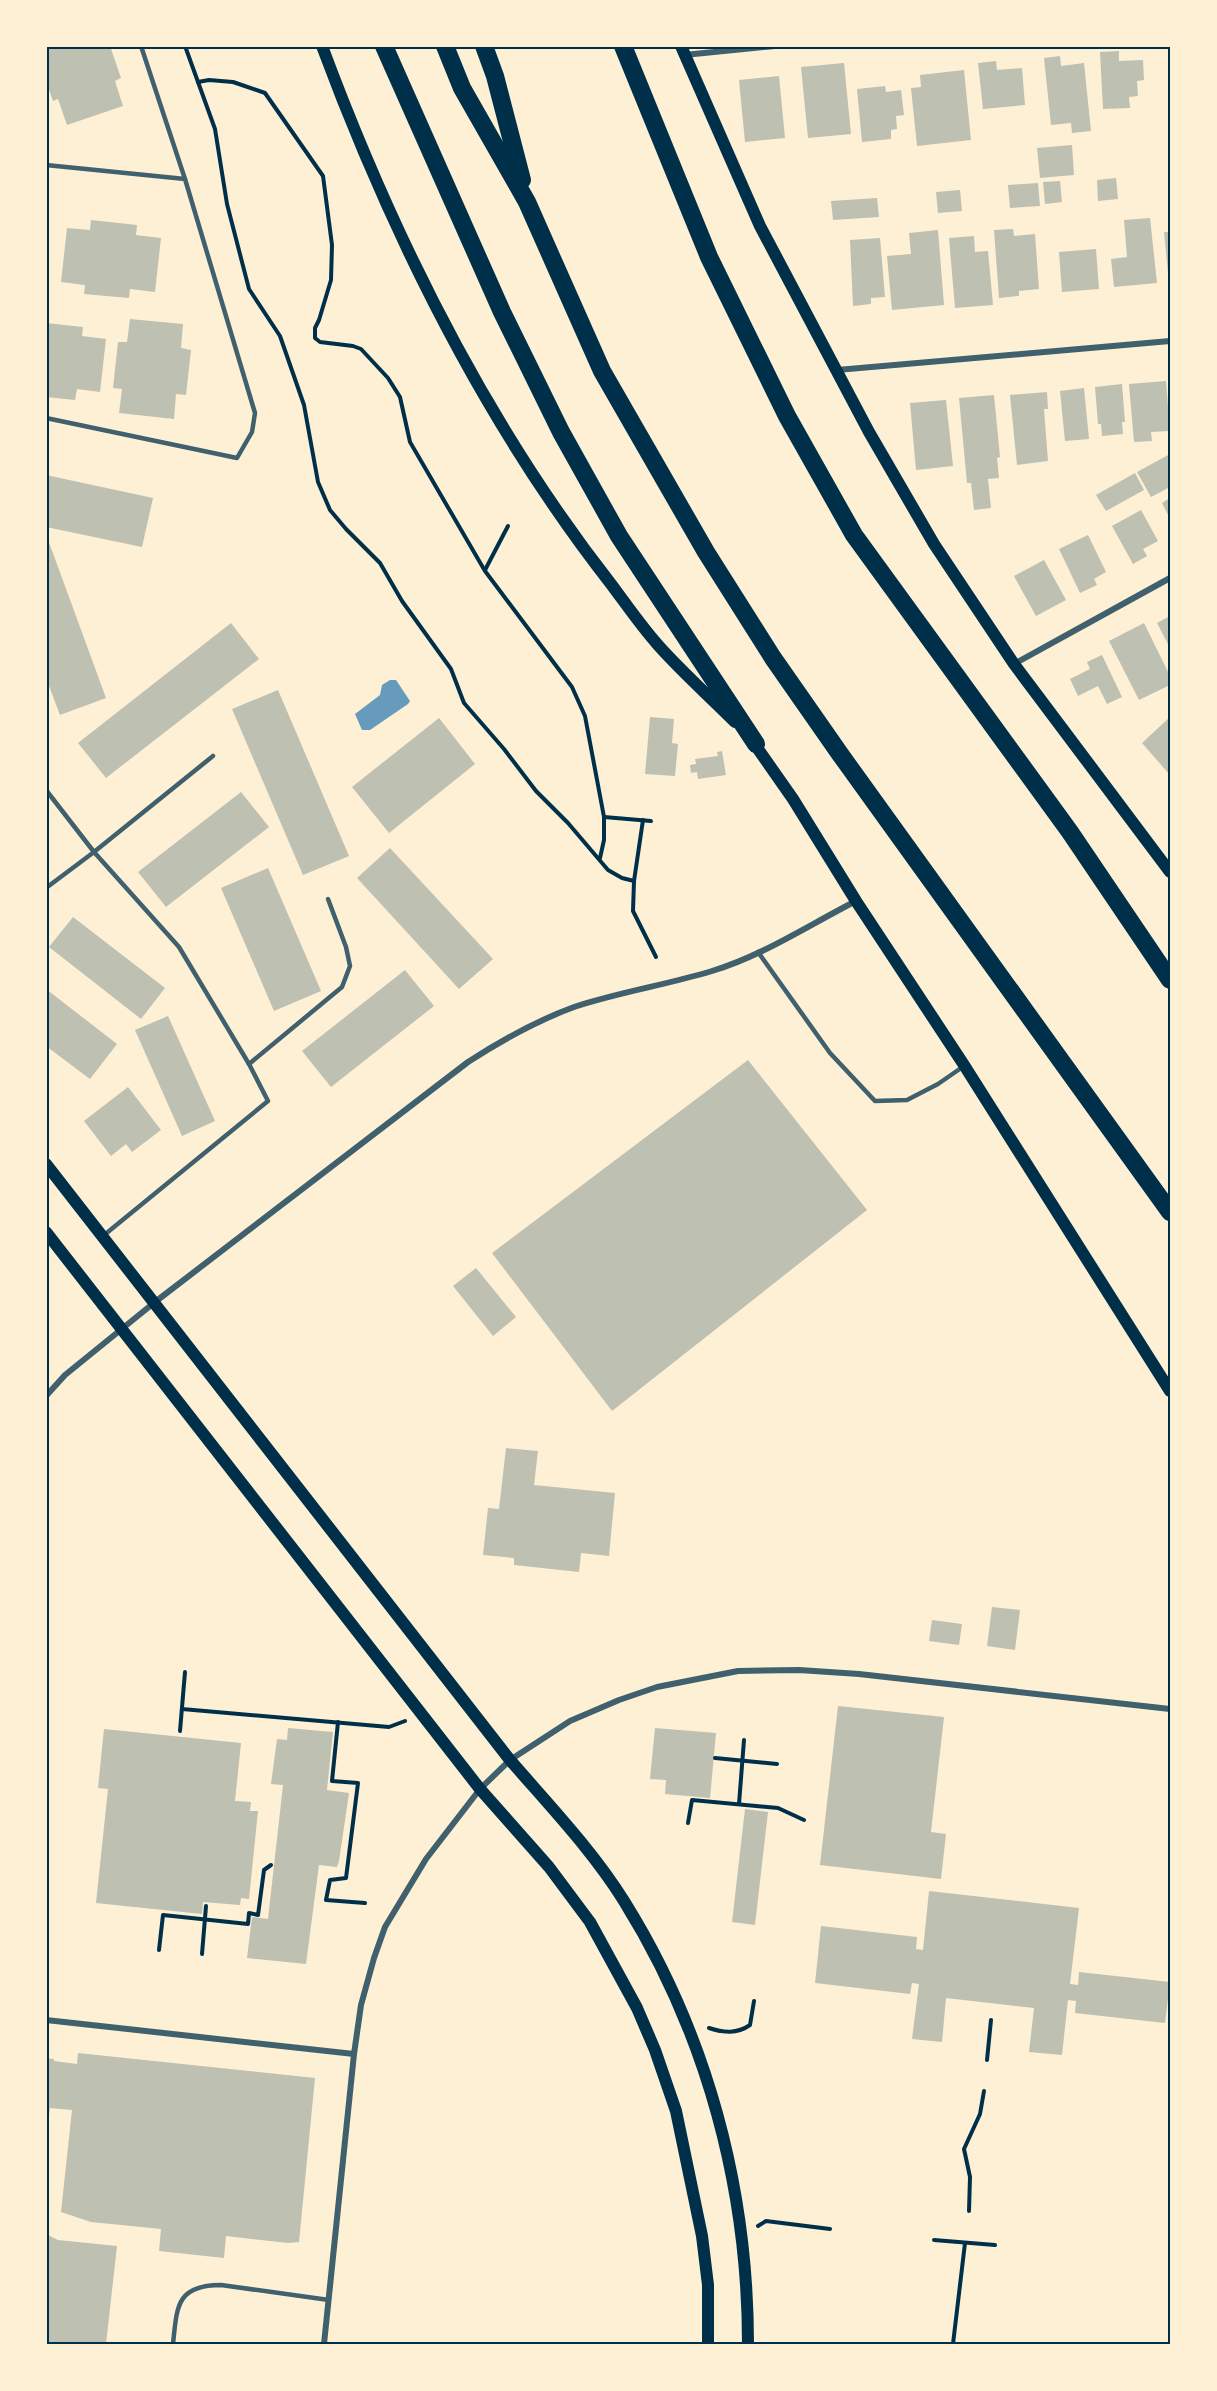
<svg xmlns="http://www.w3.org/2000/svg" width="1217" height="2391" font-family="'Archivo Narrow',sans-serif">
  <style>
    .water { fill: #669bbc }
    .building { fill: #bec0b2 }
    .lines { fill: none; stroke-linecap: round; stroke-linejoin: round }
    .path { stroke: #003049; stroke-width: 4 }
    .service { stroke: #3f606c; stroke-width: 4.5 }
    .minor { stroke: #3f606c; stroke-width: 6 }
    .secondary { stroke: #003049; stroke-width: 12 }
    .motorway { stroke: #003049; stroke-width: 18 }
    .neatline { fill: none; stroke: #003049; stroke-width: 2 }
  </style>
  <rect width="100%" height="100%" fill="#fdf0d5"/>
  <path class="water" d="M 390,680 L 396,680 L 410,701 L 408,704 L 370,730 L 362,730 L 355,714 L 380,695 L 382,685 Z"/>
  <g class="building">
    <path d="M 46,46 L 110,46 L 121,78 L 115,81 L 123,106 L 67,125 L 58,99 L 53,101 L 46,81 Z"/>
    <path d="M 1119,51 L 1119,61 L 1143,60 L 1144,80 L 1137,81 L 1138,96 L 1129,97 L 1130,108 L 1103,109 L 1100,52 Z"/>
    <path d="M 1060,56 L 1061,66 L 1084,63 L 1091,131 L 1072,133 L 1071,123 L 1051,125 L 1044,58 Z"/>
    <path d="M 996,61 L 997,70 L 1022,68 L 1025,105 L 983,109 L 978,63 Z"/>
    <path d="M 844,63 L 851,134 L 808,138 L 801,67 Z"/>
    <path d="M 964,70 L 971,140 L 917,146 L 911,88 L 921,87 L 920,75 Z"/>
    <path d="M 779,76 L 785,138 L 745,142 L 739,80 Z"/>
    <path d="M 885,86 L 886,92 L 901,90 L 904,115 L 896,116 L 897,129 L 891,130 L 891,139 L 862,142 L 857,89 Z"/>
    <path d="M 1072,145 L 1074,175 L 1040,178 L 1037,148 Z"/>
    <path d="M 1116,178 L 1118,199 L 1098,201 L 1097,180 Z"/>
    <path d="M 1060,181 L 1062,202 L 1045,204 L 1043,182 Z"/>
    <path d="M 1038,183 L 1040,206 L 1010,208 L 1008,185 Z"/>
    <path d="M 960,190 L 962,211 L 938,213 L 936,192 Z"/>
    <path d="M 877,198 L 879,217 L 833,220 L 831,201 Z"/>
    <path d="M 1150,218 L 1157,283 L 1114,287 L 1111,259 L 1127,257 L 1124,220 Z"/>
    <path d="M 91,220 L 137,225 L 136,235 L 161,238 L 155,292 L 130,289 L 129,298 L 84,294 L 85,285 L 61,282 L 67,228 L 90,230 Z"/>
    <path d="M 1013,229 L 1014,236 L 1035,234 L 1039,289 L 1019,291 L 1019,296 L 999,298 L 994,230 Z"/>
    <path d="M 938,230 L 944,305 L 892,310 L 887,256 L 911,254 L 909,233 Z"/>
    <path d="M 1164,232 L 1170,232 L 1170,283 L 1169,283 Z"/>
    <path d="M 974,236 L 975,252 L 988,251 L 993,305 L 955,308 L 949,238 Z"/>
    <path d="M 880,238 L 885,297 L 871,298 L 871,304 L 853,306 L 850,240 Z"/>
    <path d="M 1096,249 L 1099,289 L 1062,292 L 1059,252 Z"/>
    <path d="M 130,319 L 183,324 L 181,348 L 191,350 L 186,395 L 176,394 L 174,419 L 119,413 L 122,389 L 113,388 L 118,342 L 127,342 Z"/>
    <path d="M 46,323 L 83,327 L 82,336 L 106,339 L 100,392 L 77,389 L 75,400 L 46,397 Z"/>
    <path d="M 1166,381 L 1170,431 L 1151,432 L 1152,441 L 1134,442 L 1129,384 Z"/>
    <path d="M 1122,384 L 1125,422 L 1122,422 L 1123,434 L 1102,436 L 1101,424 L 1098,424 L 1095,387 Z"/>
    <path d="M 1084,388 L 1089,439 L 1065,441 L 1060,391 Z"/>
    <path d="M 1047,392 L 1048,409 L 1044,409 L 1048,461 L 1017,465 L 1010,395 Z"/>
    <path d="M 994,395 L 1000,457 L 997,458 L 999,478 L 988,479 L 991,508 L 974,510 L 971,483 L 967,483 L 959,398 Z"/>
    <path d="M 946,400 L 953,466 L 916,470 L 910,403 Z"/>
    <path d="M 1170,454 L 1170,487 L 1151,497 L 1137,472 Z"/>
    <path d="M 1135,473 L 1144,490 L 1106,511 L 1096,495 Z"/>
    <path d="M 46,475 L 153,498 L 142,547 L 46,527 Z"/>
    <path d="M 1170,498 L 1170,519 L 1162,503 Z"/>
    <path d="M 1141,510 L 1158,541 L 1143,549 L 1147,556 L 1133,564 L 1112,526 Z"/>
    <path d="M 1088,535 L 1106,572 L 1094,579 L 1097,585 L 1080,593 L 1059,549 Z"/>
    <path d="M 47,537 L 106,698 L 60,715 L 46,678 Z"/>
    <path d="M 1044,560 L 1066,600 L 1036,616 L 1014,576 Z"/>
    <path d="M 1170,616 L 1170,648 L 1157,623 Z"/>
    <path d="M 231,623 L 259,659 L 106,778 L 78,743 Z"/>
    <path d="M 1144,623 L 1170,676 L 1170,685 L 1139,700 L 1109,641 Z"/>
    <path d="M 1102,655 L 1122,697 L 1107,704 L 1098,686 L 1078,696 L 1070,679 L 1090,669 L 1087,662 Z"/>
    <path d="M 278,690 L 349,856 L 303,875 L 232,709 Z"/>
    <path d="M 650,717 L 674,719 L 672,743 L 678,744 L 675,776 L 645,774 Z"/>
    <path d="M 1170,717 L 1170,775 L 1142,743 Z"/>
    <path d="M 439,718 L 475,764 L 389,833 L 352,787 Z"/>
    <path d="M 722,751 L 726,775 L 698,779 L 697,772 L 691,773 L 690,765 L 696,764 L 695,759 L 718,756 L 717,752 Z"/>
    <path d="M 241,792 L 269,827 L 166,907 L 138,872 Z"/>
    <path d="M 390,848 L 493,959 L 459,989 L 357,878 Z"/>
    <path d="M 268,868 L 321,991 L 274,1011 L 221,888 Z"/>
    <path d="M 73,917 L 165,988 L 141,1019 L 49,947 Z"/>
    <path d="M 405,970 L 434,1006 L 331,1087 L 302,1051 Z"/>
    <path d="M 46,989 L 117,1044 L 90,1079 L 46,1046 Z"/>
    <path d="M 168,1016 L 215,1121 L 182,1136 L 135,1030 Z"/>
    <path d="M 748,1060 L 867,1210 L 612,1411 L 492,1253 Z"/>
    <path d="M 128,1087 L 161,1130 L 132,1152 L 126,1144 L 111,1156 L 84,1121 Z"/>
    <path d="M 476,1268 L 516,1317 L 493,1336 L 453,1286 Z"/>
    <path d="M 506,1448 L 538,1451 L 534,1485 L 615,1493 L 609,1556 L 581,1553 L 579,1572 L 514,1565 L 514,1558 L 483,1555 L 488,1508 L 499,1509 Z"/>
    <path d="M 992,1607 L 1020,1610 L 1015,1650 L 987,1646 Z"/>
    <path d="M 932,1620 L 962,1624 L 959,1645 L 929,1641 Z"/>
    <path d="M 838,1706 L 944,1717 L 931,1832 L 946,1834 L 941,1879 L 820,1865 Z"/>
    <path d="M 288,1728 L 333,1732 L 327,1790 L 349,1793 L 339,1861 L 337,1867 L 319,1865 L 306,1964 L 247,1958 L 252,1917 L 268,1919 L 283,1785 L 271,1784 L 277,1739 L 287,1740 Z"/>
    <path d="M 655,1728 L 716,1733 L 710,1798 L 665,1794 L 666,1780 L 650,1779 Z"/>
    <path d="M 104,1729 L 241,1743 L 235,1801 L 251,1802 L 250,1811 L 258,1811 L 249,1899 L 241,1898 L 240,1905 L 203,1902 L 202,1914 L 96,1903 L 108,1789 L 98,1788 Z"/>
    <path d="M 745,1809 L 768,1812 L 755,1925 L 732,1922 Z"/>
    <path d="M 929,1891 L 1079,1908 L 1070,1984 L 1078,1985 L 1079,1972 L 1170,1982 L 1165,2023 L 1075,2013 L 1076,2001 L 1068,2000 L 1062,2055 L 1029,2052 L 1034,2008 L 946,1998 L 942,2042 L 912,2039 L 919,1984 L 912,1983 L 910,1994 L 815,1983 L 821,1926 L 917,1937 L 916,1949 L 923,1950 Z"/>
    <path d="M 78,2053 L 315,2078 L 299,2242 L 288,2243 L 226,2236 L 224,2258 L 159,2251 L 161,2229 L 91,2222 L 61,2212 L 72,2110 L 50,2108 L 49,2115 L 46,2115 L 46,2058 L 54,2059 L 54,2061 L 77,2064 Z"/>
    <path d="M 46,2234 L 58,2240 L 117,2246 L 106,2344 L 46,2344 Z"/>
  </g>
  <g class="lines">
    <g class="path">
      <path d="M 185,46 L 215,129 L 227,204 L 249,289 L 280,336 L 304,405 L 318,482 L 330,510 L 346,529 L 380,563 L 402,601 L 451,669 L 464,703 L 504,749 L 536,791 L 568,823 L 608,870 L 622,878 L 634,881"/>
      <path d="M 198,82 L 209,80 L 233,82 L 265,93 L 323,176 L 332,245 L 331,280 L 319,320 L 315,328 L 315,338 L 320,342 L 353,346 L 361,349 L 388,378 L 400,397 L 410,442 L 485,571 L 572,687 L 585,716 L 604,817 L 604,840 L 600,858"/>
      <path d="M 485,570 L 508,526"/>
      <path d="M 604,817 L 651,821"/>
      <path d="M 643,820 L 634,881 L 633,911 L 656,957"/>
      <path d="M 182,1709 L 389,1727 L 405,1721"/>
      <path d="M 338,1722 L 332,1781 L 358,1783 L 346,1878 L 330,1880 L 326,1900 L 365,1903"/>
      <path d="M 180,1731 L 185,1672"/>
      <path d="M 715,1758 L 777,1764"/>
      <path d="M 739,1804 L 744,1740"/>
      <path d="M 688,1823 L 692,1800 L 778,1808 L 804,1820"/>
      <path d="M 159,1950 L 163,1915 L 248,1924 L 249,1913 L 258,1915 L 264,1870 L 271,1865"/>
      <path d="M 202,1954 L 206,1906"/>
      <path d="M 709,2028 C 724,2033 737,2034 750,2025 L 754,2001"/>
      <path d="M 987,2060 L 991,2020"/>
      <path d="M 969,2211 L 970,2177 L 964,2149 L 980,2114 L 984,2091"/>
      <path d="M 758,2226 L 766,2221 L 830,2229"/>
      <path d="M 934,2240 L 995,2245"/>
      <path d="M 953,2344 L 965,2243"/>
    </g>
    <g class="service">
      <path d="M 141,46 L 185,179"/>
      <path d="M 46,165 L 185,179 L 255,413 L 252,432 L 237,458 L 46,418"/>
      <path d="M 46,790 L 94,852 L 213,756"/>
      <path d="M 46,888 L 94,852 L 179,947 L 249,1064 L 268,1101 L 103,1236"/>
      <path d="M 758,952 L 830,1053 L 875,1101 L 907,1100 L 938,1084 L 964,1066"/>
      <path d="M 249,1064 L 342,987 L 350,966 L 346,947 L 328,899"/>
      <path d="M 173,2344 C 177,2307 176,2285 221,2285 L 329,2300"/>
    </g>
    <g class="minor">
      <path d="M 684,55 L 775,46"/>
      <path d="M 837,370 L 1170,341"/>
      <path d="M 1014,664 L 1170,578"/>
      <path d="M 46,1396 L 65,1375 L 155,1302 L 468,1062 C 502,1040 536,1021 574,1007 C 619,992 666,985 712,971 C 762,956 809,925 856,901"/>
      <path d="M 46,2020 L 354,2054"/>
      <path d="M 324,2344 L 354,2054 L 361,2005 L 374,1958 L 385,1927 L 426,1859 L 480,1789 L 510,1760 L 570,1721 L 619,1700 L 657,1687 L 738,1671 L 799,1670 L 859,1674 L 1170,1709"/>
    </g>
    <g class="secondary">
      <path d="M 322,46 C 393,237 485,423 611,584 C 626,604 641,626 658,645 C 682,672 709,696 735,722"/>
      <path d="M 681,46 L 760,226 L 869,432 L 934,544 L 1014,664 L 1170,872"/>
      <path d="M 751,739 L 793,799 L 856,901 L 964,1065 L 1170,1391"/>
      <path d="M 46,1164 L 510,1760 C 549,1805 592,1850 624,1901 C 707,2034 748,2188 748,2344"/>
      <path d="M 46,1232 L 480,1789 L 549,1867 L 590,1922 L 637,2008 L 655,2050 L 676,2111 L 702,2236 L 708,2285 L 708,2344"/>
    </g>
    <g class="motorway">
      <path d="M 384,46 L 502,312 L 561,432 L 619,536 L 756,744"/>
      <path d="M 445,46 L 462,88 L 527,202 L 602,371 L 706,552 L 773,658 L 840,754 L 1170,1212"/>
      <path d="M 484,46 L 495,76 L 522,180"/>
      <path d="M 623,46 L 709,257 L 787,416 L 854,535 L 1070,832 L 1170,980"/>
    </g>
  </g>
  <rect width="1217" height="2391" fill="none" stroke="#fdf0d5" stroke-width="96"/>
  <rect x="48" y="48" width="1121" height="2295" class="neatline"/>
</svg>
